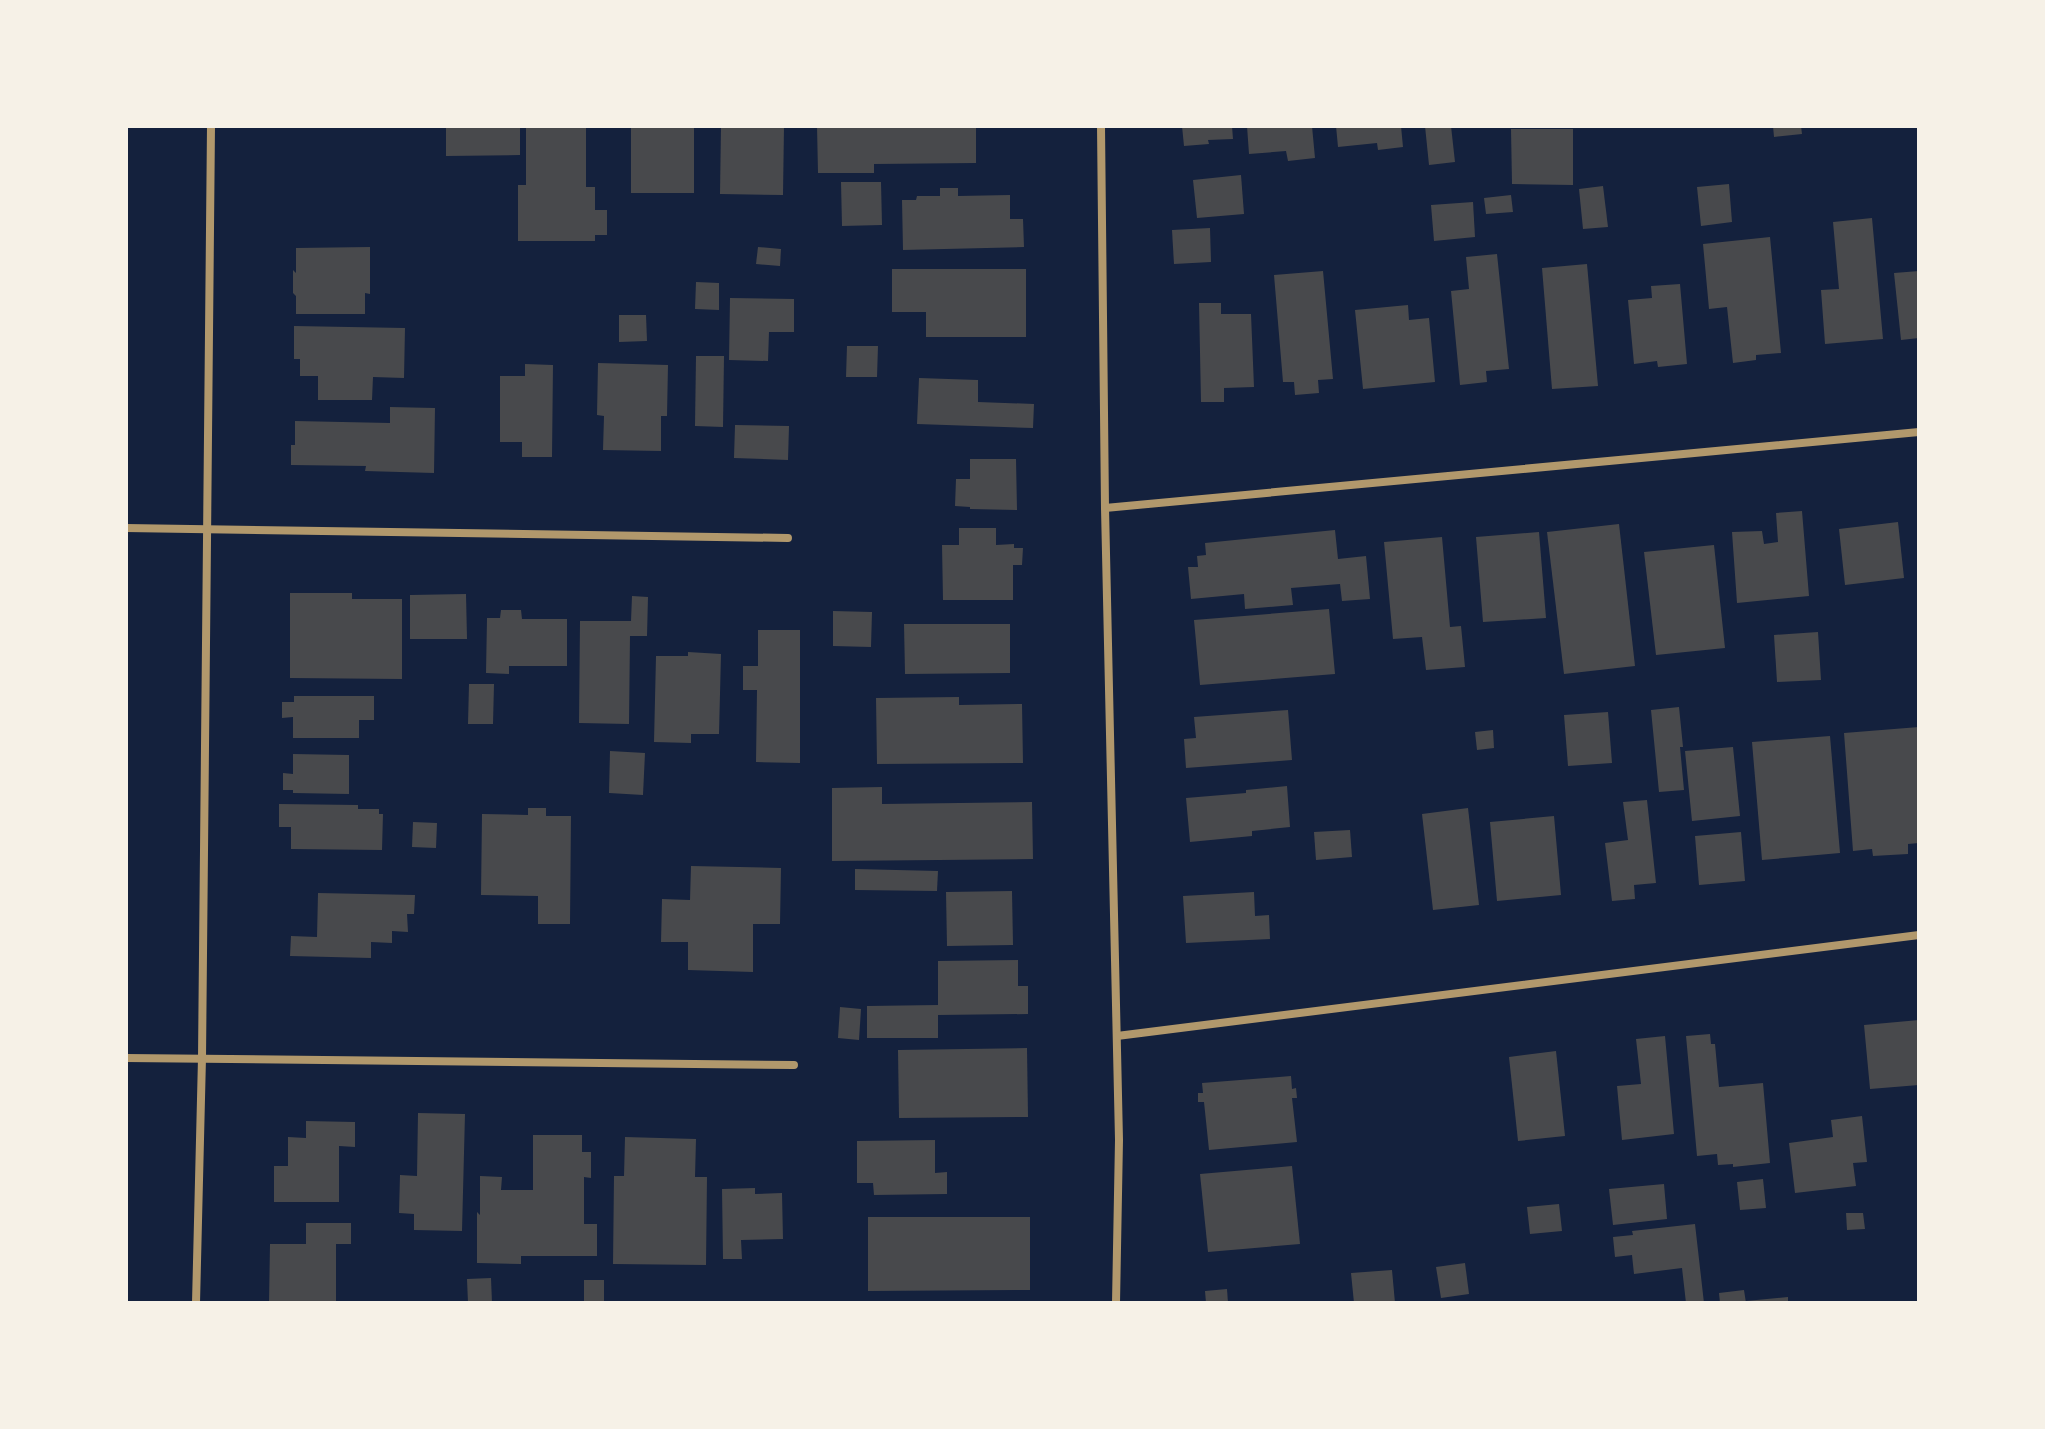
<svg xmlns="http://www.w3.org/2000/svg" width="2045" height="1429" font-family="'Varela Round',sans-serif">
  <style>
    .building { fill: #48494c }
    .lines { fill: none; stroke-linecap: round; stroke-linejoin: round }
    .minor { stroke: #b1986c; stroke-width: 8 }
  </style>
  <rect width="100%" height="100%" fill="#14213d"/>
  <g class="building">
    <path d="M 446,126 L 520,126 L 520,155 L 446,156 Z"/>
    <path d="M 526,126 L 586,126 L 586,187 L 595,187 L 595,210 L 607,210 L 607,235 L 595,235 L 595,241 L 518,241 L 518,185 L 526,185 Z"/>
    <rect x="631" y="126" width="63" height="67"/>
    <path d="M 721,126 L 784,126 L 783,195 L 720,194 Z"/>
    <path d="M 817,126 L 976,126 L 976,163 L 874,164 L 874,173 L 818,173 Z"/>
    <path d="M 1182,126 L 1232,126 L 1233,139 L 1208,140 L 1209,144 L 1184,146 Z"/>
    <path d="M 1247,126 L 1312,126 L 1315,158 L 1288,161 L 1286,151 L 1249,154 Z"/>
    <path d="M 1336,126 L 1401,126 L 1403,147 L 1378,150 L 1377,143 L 1338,147 Z"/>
    <path d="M 1425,126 L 1451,126 L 1455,162 L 1429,165 Z"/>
    <path d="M 1773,126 L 1801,126 L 1802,134 L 1774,137 Z"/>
    <path d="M 1511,129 L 1573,129 L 1573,185 L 1512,184 Z"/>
    <path d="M 1241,175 L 1244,214 L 1197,218 L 1193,180 Z"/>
    <path d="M 841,182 L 881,182 L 882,225 L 842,226 Z"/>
    <path d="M 1729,184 L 1732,222 L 1701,226 L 1697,187 Z"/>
    <path d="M 1603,186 L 1608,227 L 1583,229 L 1579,189 Z"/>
    <path d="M 940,188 L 958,188 L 958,196 L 1010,195 L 1010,219 L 1023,219 L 1024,247 L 903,250 L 902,200 L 916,200 L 917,196 L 940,196 Z"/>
    <path d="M 1511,195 L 1513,212 L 1486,214 L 1484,198 Z"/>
    <path d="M 1473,202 L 1475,237 L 1434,241 L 1431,205 Z"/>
    <path d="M 1872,218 L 1883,339 L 1825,344 L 1821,290 L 1839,289 L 1833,222 Z"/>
    <path d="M 1210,228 L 1211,262 L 1174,264 L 1172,230 Z"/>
    <path d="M 1770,237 L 1781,353 L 1756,355 L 1756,360 L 1733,363 L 1727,307 L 1709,309 L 1703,244 Z"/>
    <path d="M 370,247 L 370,294 L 365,293 L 365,314 L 296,314 L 296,296 L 293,293 L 293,270 L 296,273 L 296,248 Z"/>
    <path d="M 758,247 L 781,249 L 780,266 L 756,264 Z"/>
    <path d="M 1497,254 L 1509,369 L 1486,371 L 1487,382 L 1460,385 L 1451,291 L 1469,289 L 1466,257 Z"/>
    <path d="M 1587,264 L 1598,386 L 1552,389 L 1542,268 Z"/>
    <path d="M 892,269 L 1026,269 L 1026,337 L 926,337 L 926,312 L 892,312 Z"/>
    <path d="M 1323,271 L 1333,379 L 1318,380 L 1319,393 L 1295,395 L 1294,382 L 1283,382 L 1274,275 Z"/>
    <path d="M 1919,271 L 1919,338 L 1901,340 L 1894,273 Z"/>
    <path d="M 696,282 L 719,283 L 719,310 L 695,309 Z"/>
    <path d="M 1680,284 L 1687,364 L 1658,367 L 1657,361 L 1634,364 L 1628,300 L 1652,298 L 1651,286 Z"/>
    <path d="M 730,298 L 794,299 L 794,332 L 769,332 L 768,361 L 729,360 Z"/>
    <path d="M 1199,303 L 1221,303 L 1221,314 L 1251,314 L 1254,387 L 1224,388 L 1224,402 L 1201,402 Z"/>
    <path d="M 1408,305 L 1409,320 L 1429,318 L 1435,382 L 1363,389 L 1355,310 Z"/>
    <path d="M 619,315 L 646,315 L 647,341 L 619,342 Z"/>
    <path d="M 294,326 L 405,328 L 404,378 L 373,377 L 372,400 L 318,400 L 318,376 L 300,376 L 300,359 L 294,359 Z"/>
    <path d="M 847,346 L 878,346 L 877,377 L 846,377 Z"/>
    <path d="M 696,356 L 724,356 L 723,427 L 695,426 Z"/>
    <path d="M 598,363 L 668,365 L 667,416 L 661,416 L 661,451 L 603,450 L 604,416 L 597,415 Z"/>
    <path d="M 525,364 L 553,365 L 552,457 L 522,457 L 522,442 L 500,442 L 500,376 L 525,376 Z"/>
    <path d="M 919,378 L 978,380 L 978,402 L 1034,404 L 1033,428 L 917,424 Z"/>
    <path d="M 390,407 L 435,408 L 434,473 L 365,471 L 366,466 L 291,465 L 291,445 L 295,445 L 295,421 L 390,423 Z"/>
    <path d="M 735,425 L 789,426 L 788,460 L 734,458 Z"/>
    <path d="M 970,459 L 1016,459 L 1017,510 L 970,509 L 970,507 L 955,506 L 956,479 L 970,479 Z"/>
    <path d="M 1802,511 L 1809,596 L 1737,603 L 1732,532 L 1762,531 L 1764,544 L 1778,542 L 1776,513 Z"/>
    <path d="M 1898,522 L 1904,578 L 1845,585 L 1839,529 Z"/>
    <path d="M 1619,524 L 1635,666 L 1564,674 L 1547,532 Z"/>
    <path d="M 959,528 L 996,528 L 996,545 L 1014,544 L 1014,548 L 1023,548 L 1022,565 L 1013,565 L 1013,600 L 943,600 L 942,545 L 959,545 Z"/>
    <path d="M 1335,530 L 1338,559 L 1366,556 L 1370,599 L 1342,601 L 1340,584 L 1291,588 L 1293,605 L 1245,609 L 1244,594 L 1191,599 L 1188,567 L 1198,567 L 1197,556 L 1206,555 L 1205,543 Z"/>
    <path d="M 1539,532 L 1546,618 L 1483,622 L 1476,537 Z"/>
    <path d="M 1442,537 L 1450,627 L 1461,626 L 1465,667 L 1426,670 L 1422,637 L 1393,639 L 1384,542 Z"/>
    <path d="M 1714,545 L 1725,648 L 1656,655 L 1644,552 Z"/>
    <path d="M 290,593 L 352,593 L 352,599 L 402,599 L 402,679 L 290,678 Z"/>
    <path d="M 466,594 L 467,639 L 410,639 L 410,595 Z"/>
    <path d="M 632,596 L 648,597 L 647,636 L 630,636 L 629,724 L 579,723 L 580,621 L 631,621 Z"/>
    <path d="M 1329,609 L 1335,674 L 1200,685 L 1194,620 Z"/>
    <path d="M 501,610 L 521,610 L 522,619 L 567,619 L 567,666 L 509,666 L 509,674 L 486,673 L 487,618 L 500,618 Z"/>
    <path d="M 833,611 L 872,612 L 871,647 L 833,646 Z"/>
    <path d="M 904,624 L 1010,624 L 1010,673 L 905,674 Z"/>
    <path d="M 758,630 L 800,630 L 800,763 L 756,762 L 757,690 L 743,690 L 743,666 L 758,666 Z"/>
    <path d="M 1818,632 L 1821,680 L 1777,682 L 1774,635 Z"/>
    <path d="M 688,652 L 721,654 L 719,734 L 691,734 L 691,743 L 654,742 L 656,656 L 688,656 Z"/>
    <path d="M 469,684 L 494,684 L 493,724 L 468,724 Z"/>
    <path d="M 294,696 L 374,696 L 374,720 L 359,720 L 359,738 L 293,738 L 293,717 L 282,718 L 282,702 L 294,702 Z"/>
    <path d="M 959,697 L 959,705 L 1022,704 L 1023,763 L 877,764 L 876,698 Z"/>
    <path d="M 1679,707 L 1683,747 L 1680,747 L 1684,790 L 1659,792 L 1651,710 Z"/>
    <path d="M 1288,710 L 1292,760 L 1186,768 L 1184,739 L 1196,738 L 1194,717 Z"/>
    <path d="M 1608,712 L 1612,763 L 1568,766 L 1564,715 Z"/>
    <path d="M 1919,727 L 1919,843 L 1908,844 L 1908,854 L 1873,856 L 1872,849 L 1853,851 L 1844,733 Z"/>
    <path d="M 1493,730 L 1494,748 L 1477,750 L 1475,732 Z"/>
    <path d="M 1830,736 L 1840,853 L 1762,860 L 1752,742 Z"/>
    <path d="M 1733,747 L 1740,816 L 1692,821 L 1685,751 Z"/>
    <path d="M 610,751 L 645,753 L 643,795 L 609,793 Z"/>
    <path d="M 293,754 L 349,755 L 349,794 L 293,793 L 293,790 L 283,790 L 283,773 L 293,774 Z"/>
    <path d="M 1287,786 L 1290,827 L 1252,831 L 1252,836 L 1190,842 L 1186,798 L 1246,793 L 1246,790 Z"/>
    <path d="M 882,787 L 882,804 L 1032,802 L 1033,859 L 832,861 L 832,788 Z"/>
    <path d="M 1647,800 L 1656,883 L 1634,885 L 1635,899 L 1612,901 L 1605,843 L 1628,840 L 1623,802 Z"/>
    <path d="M 279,804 L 358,805 L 358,809 L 379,809 L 379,814 L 383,814 L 382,850 L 291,849 L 291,827 L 279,827 Z"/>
    <path d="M 528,808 L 546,808 L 546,816 L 571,816 L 570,924 L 538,924 L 538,896 L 481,895 L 482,814 L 528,815 Z"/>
    <path d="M 1468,808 L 1479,905 L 1433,910 L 1422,814 Z"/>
    <path d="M 1554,816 L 1561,895 L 1497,901 L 1490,822 Z"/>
    <path d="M 413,822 L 437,823 L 436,848 L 412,847 Z"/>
    <path d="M 1350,830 L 1352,857 L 1316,860 L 1314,832 Z"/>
    <path d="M 1741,832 L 1745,881 L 1699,885 L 1695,836 Z"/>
    <path d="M 691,866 L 781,868 L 780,924 L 753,924 L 753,972 L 688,970 L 688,942 L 661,942 L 662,899 L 690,900 Z"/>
    <path d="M 855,869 L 938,871 L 937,891 L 855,890 Z"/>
    <path d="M 1012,891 L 1013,945 L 947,946 L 946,892 Z"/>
    <path d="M 1254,892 L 1255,916 L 1269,915 L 1270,939 L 1186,943 L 1183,896 Z"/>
    <path d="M 318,893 L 415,895 L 414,914 L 407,914 L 408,932 L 392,931 L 392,943 L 371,942 L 371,958 L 290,956 L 291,936 L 317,937 Z"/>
    <path d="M 1018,960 L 1018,986 L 1028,986 L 1028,1014 L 938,1015 L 938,1038 L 867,1038 L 867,1006 L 938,1005 L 938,961 Z"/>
    <path d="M 840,1007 L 861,1009 L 859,1040 L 838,1038 Z"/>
    <path d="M 1919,1020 L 1919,1085 L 1870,1089 L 1864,1025 Z"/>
    <path d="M 1710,1034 L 1711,1044 L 1715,1044 L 1719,1087 L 1763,1083 L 1770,1163 L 1733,1167 L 1733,1164 L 1718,1165 L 1717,1154 L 1697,1156 L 1686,1036 Z"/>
    <path d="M 1665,1036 L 1674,1134 L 1622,1140 L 1617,1086 L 1641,1084 L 1636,1039 Z"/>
    <path d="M 1027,1048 L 1028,1117 L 899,1118 L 898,1050 Z"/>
    <path d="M 1556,1051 L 1565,1136 L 1518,1141 L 1509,1057 Z"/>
    <path d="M 1291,1076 L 1292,1089 L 1296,1088 L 1297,1098 L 1292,1098 L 1297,1142 L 1209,1150 L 1204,1102 L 1198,1102 L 1198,1093 L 1203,1093 L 1202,1083 Z"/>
    <path d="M 418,1113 L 465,1114 L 462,1231 L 414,1230 L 414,1214 L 399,1213 L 400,1175 L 417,1176 Z"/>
    <path d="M 1862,1116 L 1867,1162 L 1853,1163 L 1856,1186 L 1795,1193 L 1789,1143 L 1833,1137 L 1831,1120 Z"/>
    <path d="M 306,1121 L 355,1122 L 355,1147 L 339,1146 L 339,1202 L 274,1202 L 274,1166 L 288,1166 L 288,1137 L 306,1138 Z"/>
    <path d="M 533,1135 L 582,1135 L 582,1152 L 591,1152 L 591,1178 L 584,1177 L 584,1224 L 597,1224 L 597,1256 L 521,1256 L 521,1264 L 477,1263 L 477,1212 L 480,1215 L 480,1176 L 502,1177 L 501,1190 L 533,1190 Z"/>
    <path d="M 625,1137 L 696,1139 L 695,1177 L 707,1177 L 706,1265 L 613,1264 L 614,1176 L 624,1176 Z"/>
    <path d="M 935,1140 L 935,1173 L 947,1172 L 947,1194 L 874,1195 L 873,1183 L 857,1183 L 857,1141 Z"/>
    <path d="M 1292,1166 L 1300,1244 L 1208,1252 L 1200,1174 Z"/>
    <path d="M 1763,1179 L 1766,1208 L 1740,1210 L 1737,1182 Z"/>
    <path d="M 1664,1184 L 1667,1219 L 1613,1225 L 1609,1189 Z"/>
    <path d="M 755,1188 L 755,1194 L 782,1193 L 783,1239 L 741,1240 L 742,1259 L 723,1259 L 722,1189 Z"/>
    <path d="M 1559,1204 L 1562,1231 L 1530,1234 L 1527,1207 Z"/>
    <path d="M 1846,1213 L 1863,1213 L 1865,1229 L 1847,1230 Z"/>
    <path d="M 868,1217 L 1030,1217 L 1030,1290 L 868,1291 Z"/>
    <path d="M 306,1223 L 351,1223 L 351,1244 L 336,1244 L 336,1303 L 269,1303 L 270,1244 L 306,1244 Z"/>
    <path d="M 1695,1224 L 1704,1303 L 1686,1303 L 1682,1268 L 1634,1274 L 1632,1255 L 1615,1257 L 1613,1237 L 1633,1235 L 1632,1231 Z"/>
    <path d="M 1465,1263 L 1469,1294 L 1441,1298 L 1436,1267 Z"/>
    <path d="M 1392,1270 L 1395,1303 L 1354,1303 L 1351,1273 Z"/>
    <path d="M 491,1278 L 492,1303 L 468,1303 L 467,1279 Z"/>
    <rect x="584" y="1280" width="20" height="23"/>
    <path d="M 1227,1289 L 1228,1303 L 1206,1303 L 1205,1291 Z"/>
    <path d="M 1744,1290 L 1746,1303 L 1720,1303 L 1719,1293 Z"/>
    <path d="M 1788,1297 L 1788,1303 L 1747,1303 L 1746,1301 Z"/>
  </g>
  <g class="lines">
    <g class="minor">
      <path d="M 1101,126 L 1105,508 L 1119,1140 L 1116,1303"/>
      <path d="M 1105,508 L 1919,432"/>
      <path d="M 126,528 L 788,538"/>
      <path d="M 1117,1036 L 1919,935"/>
      <path d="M 126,1058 L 794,1065"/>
      <path d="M 196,1303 L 202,1058 L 211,126"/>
    </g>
  </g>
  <rect width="2045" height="1429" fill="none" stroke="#f6f1e7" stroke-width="256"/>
</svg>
